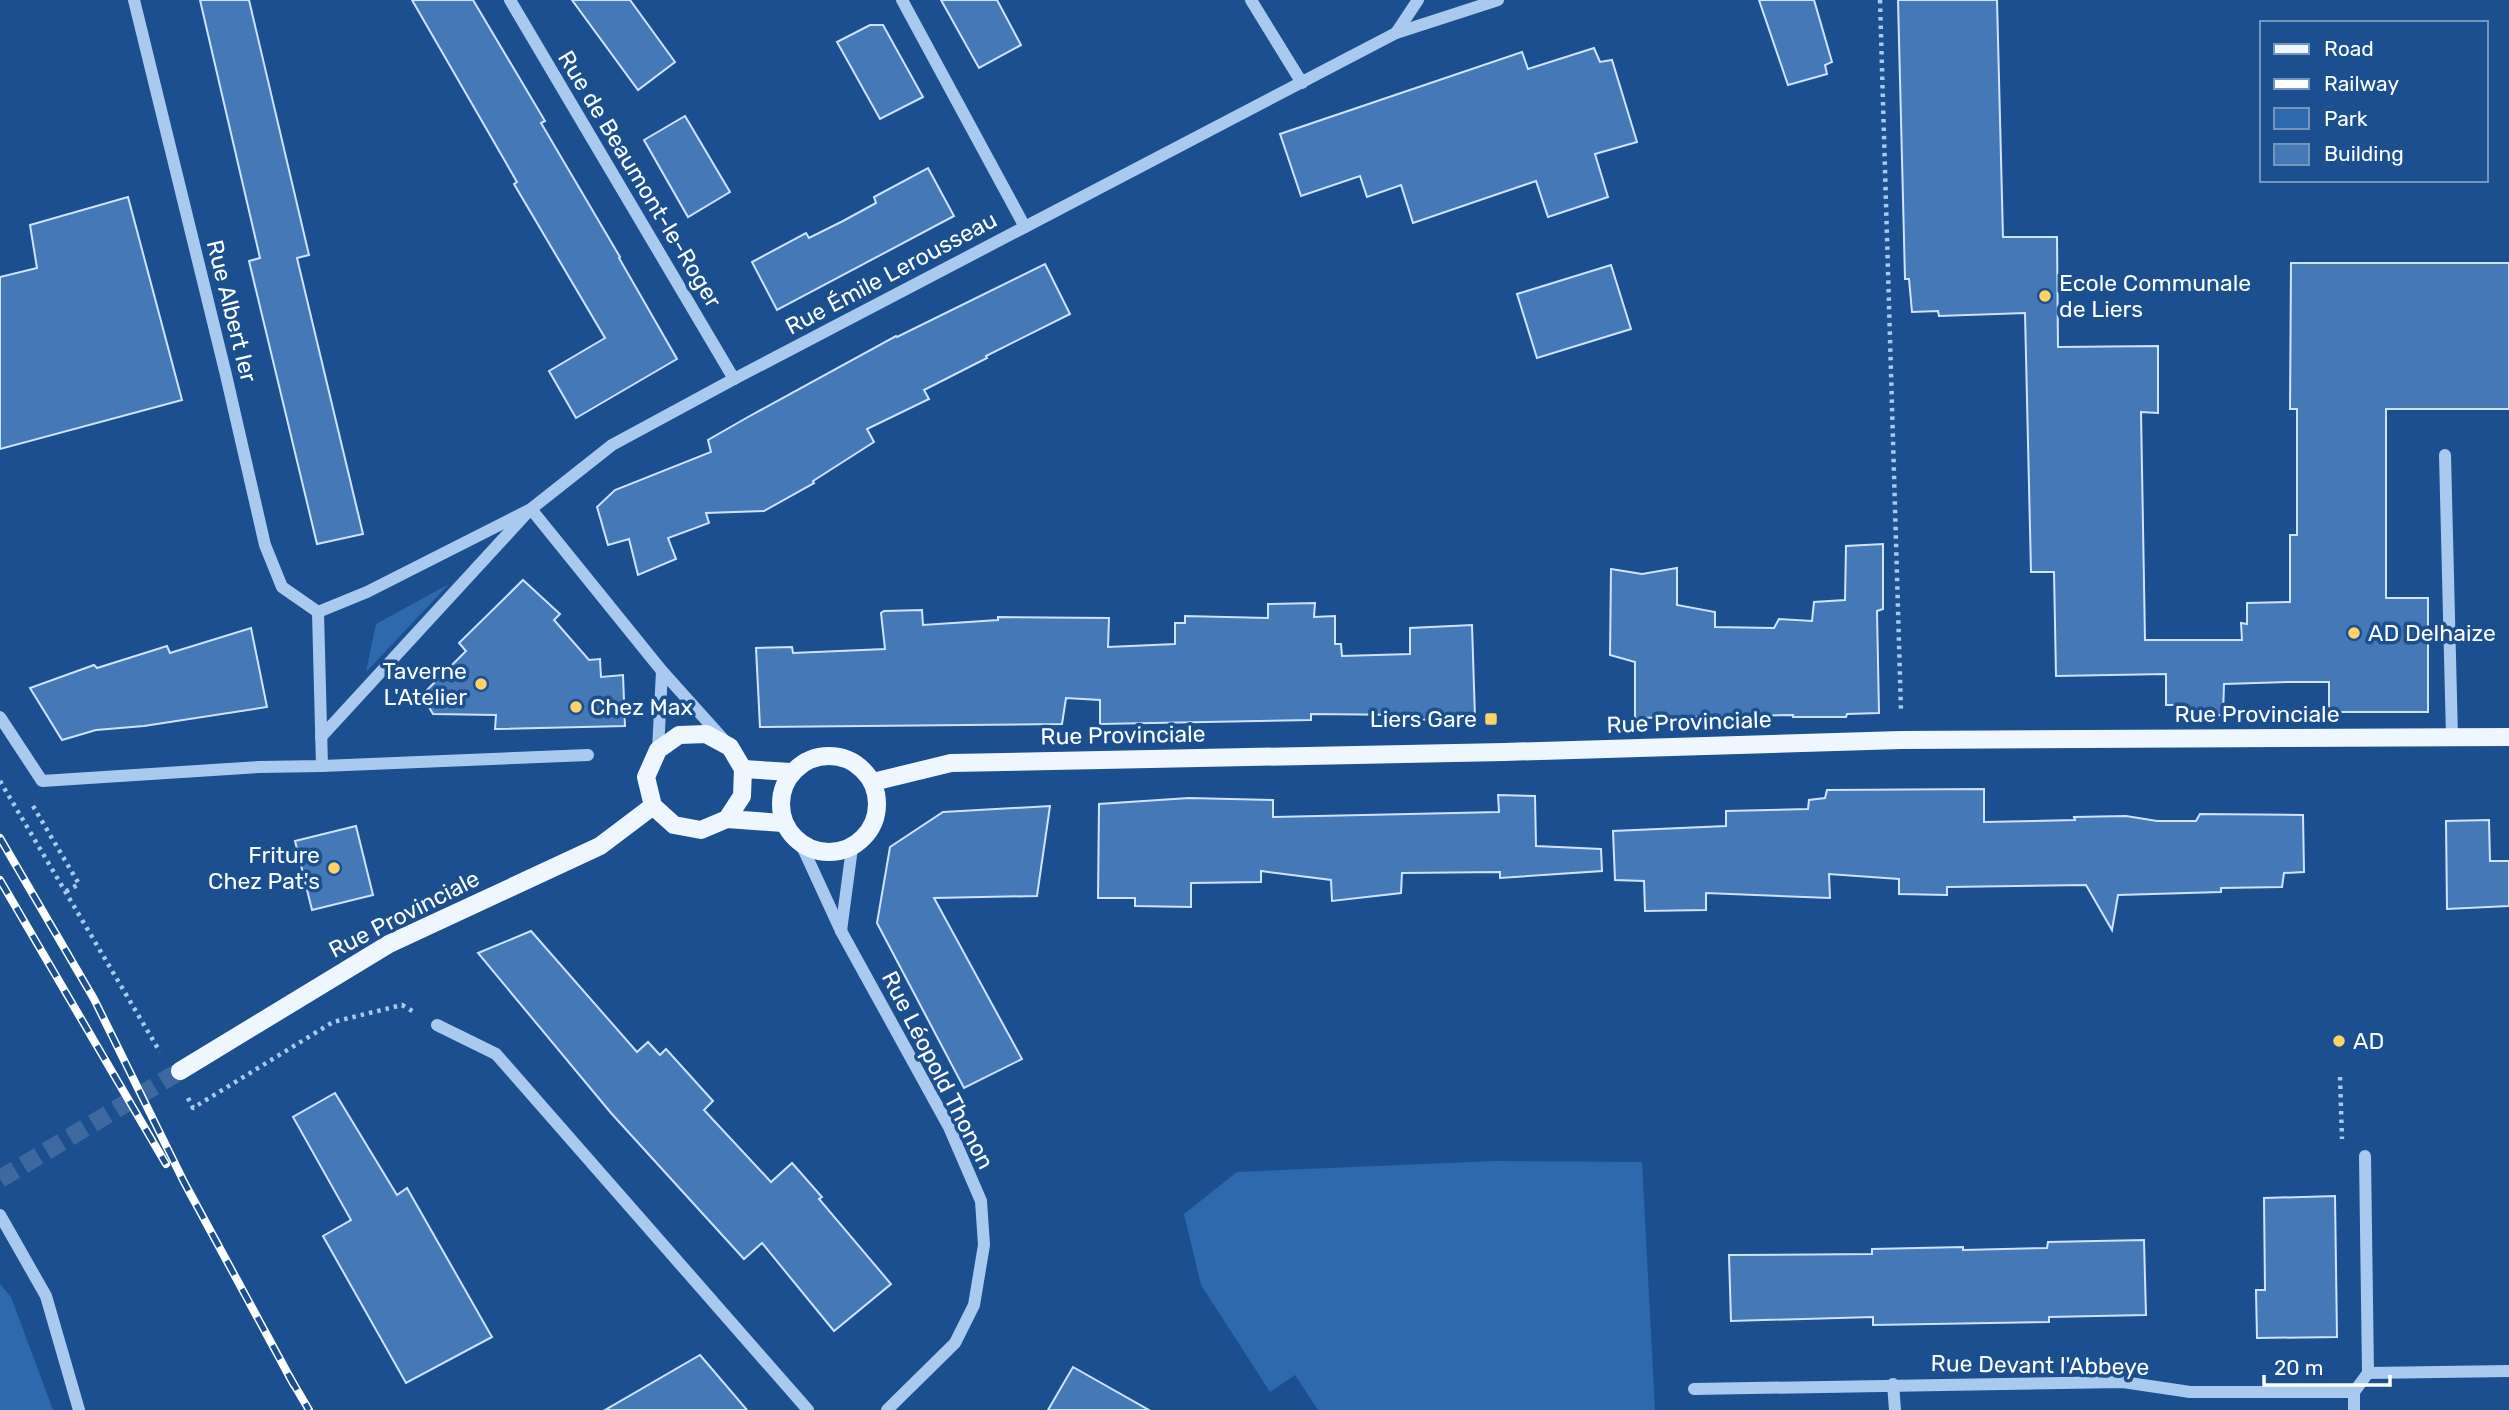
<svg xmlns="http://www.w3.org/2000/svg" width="2509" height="1410" font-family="Rubik,sans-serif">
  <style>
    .green { fill: #2e69ad }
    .building { fill: #4478b7; stroke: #cfe3fa; stroke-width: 2 }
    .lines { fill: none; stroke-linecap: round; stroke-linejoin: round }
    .major-tunnel { stroke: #3d69a0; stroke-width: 18; stroke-dasharray: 18 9; stroke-linecap: butt }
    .path { stroke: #a9c9ee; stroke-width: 4.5; stroke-dasharray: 3.5 5; stroke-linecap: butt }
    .minor { stroke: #a9c9ee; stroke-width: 12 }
    .major { stroke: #f0f6ff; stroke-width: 18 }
    .rail-casing { stroke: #fff; stroke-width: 8 }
    .rail { stroke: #1b4f8f; stroke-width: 5; stroke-dasharray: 16; stroke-linecap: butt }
    .poi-dot { fill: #ffd166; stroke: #1b4f8f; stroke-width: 2.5 }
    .labels { text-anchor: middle; stroke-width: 7; stroke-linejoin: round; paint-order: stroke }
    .street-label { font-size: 23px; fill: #fff; stroke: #1b4f8f }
    .poi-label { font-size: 23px; fill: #fff; stroke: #1b4f8f; text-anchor: start }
  </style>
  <rect width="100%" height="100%" fill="#1b4f8f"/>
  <g class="green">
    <path d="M 449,584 L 366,672 L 376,624 Z"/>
    <path d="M 1495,1161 L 1642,1162 L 1655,1410 L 1318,1410 L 1295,1375 L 1270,1392 L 1201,1285 L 1184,1214 L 1237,1172 Z"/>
    <path d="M 0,1284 L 11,1297 L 53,1410 L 0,1410 Z"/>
  </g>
  <g class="building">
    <path d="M 200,0 L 249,0 L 309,255 L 297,258 L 363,534 L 317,544 L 249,261 L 260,258 Z"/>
    <path d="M 412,0 L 473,0 L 545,121 L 541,123 L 620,257 L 619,258 L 677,359 L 576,418 L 549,371 L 605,338 L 514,184 L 517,182 Z"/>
    <path d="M 572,0 L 630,0 L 675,62 L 638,90 Z"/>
    <path d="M 941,0 L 997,0 L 1021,45 L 979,68 Z"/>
    <path d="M 1759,0 L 1814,0 L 1832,62 L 1825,65 L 1827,74 L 1788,85 Z"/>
    <path d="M 1898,0 L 1997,0 L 2003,237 L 2057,237 L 2058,347 L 2158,346 L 2158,413 L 2141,412 L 2145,640 L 2242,640 L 2241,623 L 2247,624 L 2247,603 L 2290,602 L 2290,535 L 2297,535 L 2297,409 L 2290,409 L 2291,263 L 2509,263 L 2509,409 L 2386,409 L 2386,598 L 2428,598 L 2428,712 L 2329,712 L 2329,682 L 2290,682 L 2224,684 L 2223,715 L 2184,716 L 2184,705 L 2166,705 L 2166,674 L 2056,676 L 2054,572 L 2031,572 L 2025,313 L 1939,316 L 1938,311 L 1912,312 L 1909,279 L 1905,279 Z"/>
    <path d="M 870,25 L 883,25 L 923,97 L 880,119 L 837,42 Z"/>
    <path d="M 1594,48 L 1600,62 L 1612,60 L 1637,142 L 1595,154 L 1608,197 L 1548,217 L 1536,181 L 1413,223 L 1401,185 L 1367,197 L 1360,176 L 1301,196 L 1280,134 L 1522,52 L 1528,69 Z"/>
    <path d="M 685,116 L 730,192 L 688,217 L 644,140 Z"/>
    <path d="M 928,168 L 954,216 L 777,310 L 752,262 L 806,233 L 809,238 L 843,221 L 876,203 L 874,197 Z"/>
    <path d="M 128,197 L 182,400 L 0,449 L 0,277 L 37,268 L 30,225 Z"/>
    <path d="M 1045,264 L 1070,314 L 986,356 L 987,358 L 924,390 L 929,399 L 867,429 L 874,442 L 813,481 L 814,483 L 764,511 L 706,513 L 709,523 L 668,538 L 676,559 L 638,575 L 629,539 L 608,545 L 597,507 L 615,490 L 711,452 L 708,440 L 748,417 L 896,336 L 897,337 Z"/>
    <path d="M 1611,265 L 1631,329 L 1537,358 L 1517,294 Z"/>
    <path d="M 1883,544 L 1883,609 L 1877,611 L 1879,713 L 1847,714 L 1846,717 L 1793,717 L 1793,715 L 1635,718 L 1635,662 L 1610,655 L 1611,569 L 1642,574 L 1677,568 L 1677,605 L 1715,612 L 1715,627 L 1774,628 L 1779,619 L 1812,621 L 1814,602 L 1845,600 L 1846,546 Z"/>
    <path d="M 523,580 L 560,614 L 554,620 L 589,660 L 600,659 L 601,677 L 623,675 L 625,726 L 495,729 L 496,715 L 433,714 L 422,695 L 466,651 L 459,643 Z"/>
    <path d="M 1315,603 L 1314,617 L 1335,616 L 1335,644 L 1341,644 L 1342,656 L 1410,654 L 1410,628 L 1472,625 L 1475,718 L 1411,720 L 1410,715 L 1311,714 L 1311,720 L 1100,724 L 1100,700 L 1066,698 L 1062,724 L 760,727 L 756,648 L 792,647 L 793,653 L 885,649 L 881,613 L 884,611 L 922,610 L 923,625 L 998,620 L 998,617 L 1109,618 L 1108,647 L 1175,644 L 1175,623 L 1185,623 L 1185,616 L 1268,618 L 1268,604 Z"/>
    <path d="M 251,628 L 267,707 L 144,726 L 96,730 L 62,740 L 30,688 L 94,665 L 97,668 L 167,646 L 170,653 Z"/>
    <path d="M 1984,789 L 1984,822 L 2075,820 L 2074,817 L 2126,816 L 2157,821 L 2196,821 L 2200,814 L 2303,815 L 2304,872 L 2284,873 L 2282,887 L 2221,888 L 2221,892 L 2118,895 L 2112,930 L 2086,885 L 1947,887 L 1947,895 L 1899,894 L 1899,879 L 1829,874 L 1830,898 L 1706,893 L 1706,910 L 1645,911 L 1644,881 L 1615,880 L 1613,831 L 1726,826 L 1726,811 L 1808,809 L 1809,800 L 1825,798 L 1827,790 Z"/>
    <path d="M 1498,795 L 1535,796 L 1536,846 L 1601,849 L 1602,871 L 1500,878 L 1500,872 L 1402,873 L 1401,893 L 1332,901 L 1331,880 L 1261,871 L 1261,882 L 1191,883 L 1191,907 L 1135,906 L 1135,898 L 1098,898 L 1099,804 L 1189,798 L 1273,800 L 1273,817 L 1499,812 Z"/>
    <path d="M 1050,806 L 1037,896 L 934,898 L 1022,1059 L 964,1088 L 877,923 L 890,847 L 943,812 Z"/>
    <path d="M 2489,820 L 2490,861 L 2509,861 L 2509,906 L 2447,909 L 2446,821 Z"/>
    <path d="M 356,826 L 373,895 L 312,910 L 295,841 Z"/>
    <path d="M 531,931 L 637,1052 L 648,1042 L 660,1055 L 666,1049 L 713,1101 L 704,1110 L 771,1182 L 792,1163 L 822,1197 L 819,1199 L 891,1284 L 834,1331 L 762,1243 L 744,1259 L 611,1113 L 478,953 Z"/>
    <path d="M 335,1093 L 397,1195 L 407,1188 L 492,1337 L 406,1383 L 323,1236 L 351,1220 L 293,1117 Z"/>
    <path d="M 2335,1196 L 2337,1337 L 2257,1338 L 2256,1290 L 2265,1290 L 2264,1198 Z"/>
    <path d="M 2144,1240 L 2146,1315 L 2049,1317 L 2049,1322 L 1873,1325 L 1873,1317 L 1731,1321 L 1729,1255 L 1872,1254 L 1872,1249 L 1918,1248 L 1963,1247 L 1963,1250 L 2047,1248 L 2048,1242 Z"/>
    <path d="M 700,1355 L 747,1410 L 605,1410 Z"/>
    <path d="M 1073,1367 L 1149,1410 L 1048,1410 Z"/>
  </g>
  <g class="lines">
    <path class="major-tunnel" d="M 0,1179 L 180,1071"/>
    <g class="path">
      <path d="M 1880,0 L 1901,711"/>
      <path d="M 0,781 L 160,1052"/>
      <path d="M 33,806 L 79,884 L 65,892"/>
      <path d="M 2340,1077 L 2342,1139"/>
      <path d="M 188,1098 L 193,1108 L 333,1022 L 402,1005 L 414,1012"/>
    </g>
    <g class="minor">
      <path d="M 134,0 L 226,375 L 265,545 L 282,587 L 318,612"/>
      <path d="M 510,0 L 734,379"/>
      <path d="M 902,0 L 1025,227"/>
      <path d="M 1251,0 L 1302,83"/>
      <path d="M 1396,33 L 1418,0"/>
      <path d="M 2445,455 L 2452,737"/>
      <path d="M 531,509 L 662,671 L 724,740"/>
      <path d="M 318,612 L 367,592 L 531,509 L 612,445 L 734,379 L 1396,33 L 1498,0"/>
      <path d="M 0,717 L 42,781 L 259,767 L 322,766 L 318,612"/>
      <path d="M 321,737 L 526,514"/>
      <path d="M 658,750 L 662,671"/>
      <path d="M 322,766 L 588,755"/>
      <path d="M 801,844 L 841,931 L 949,1127 L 981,1201 L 984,1245 L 974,1305 L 955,1343 L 887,1410"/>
      <path d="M 841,931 L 852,848"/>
      <path d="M 437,1025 L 496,1054 L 808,1410"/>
      <path d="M 2365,1156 L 2368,1373"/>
      <path d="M 0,1215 L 46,1296 L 79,1410"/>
      <path d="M 1893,1384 L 1895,1410"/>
      <path d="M 1694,1389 L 2123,1382 L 2190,1392 L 2354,1392"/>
      <path d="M 2354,1410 L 2354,1392 L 2368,1373 L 2509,1371"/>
    </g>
    <g class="major">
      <circle cx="829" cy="804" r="48"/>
      <path d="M 743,769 L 791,772"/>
      <path d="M 873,782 L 951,763 L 1504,752 L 1901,740 L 2509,737"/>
      <path d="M 727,819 L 742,796 L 743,769 L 730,747 L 706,734 L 679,735 L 658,750 L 646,777 L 653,806 L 674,825 L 701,830 L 727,819 L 783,823"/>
      <path d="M 180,1071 L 389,944 L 600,846 L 653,806"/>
    </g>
    <g class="rail-casing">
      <g id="rail">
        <path d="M 0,838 L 94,999 L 184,1182 L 294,1385"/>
        <path d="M 0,880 L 166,1164"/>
        <path d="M 289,1376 L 309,1410"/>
      </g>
    </g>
    <use href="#rail" class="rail"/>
  </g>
  <g class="poi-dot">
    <circle cx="2045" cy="296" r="7"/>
    <circle cx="2354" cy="633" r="7"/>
    <circle cx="481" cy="684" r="7"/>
    <circle cx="576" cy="707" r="7"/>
    <rect x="1484" y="712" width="14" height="14" rx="3.5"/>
    <circle cx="334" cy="868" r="7"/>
    <circle cx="2339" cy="1041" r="7"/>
  </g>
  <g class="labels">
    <g class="street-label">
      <text transform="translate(640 179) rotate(59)" y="8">Rue de Beaumont-le-Roger</text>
      <text transform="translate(891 273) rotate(-28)" y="8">Rue Émile Lerousseau</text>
      <text transform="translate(232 311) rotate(76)" y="8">Rue Albert Ier</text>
      <text x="2257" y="722">Rue Provinciale</text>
      <text transform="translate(1689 722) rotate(-2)" y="8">Rue Provinciale</text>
      <text transform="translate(1123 735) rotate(-1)" y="8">Rue Provinciale</text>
      <text transform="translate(404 914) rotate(-27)" y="8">Rue Provinciale</text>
      <text transform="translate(938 1070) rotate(63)" y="8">Rue Léopold Thonon</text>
      <text transform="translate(2040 1365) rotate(1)" y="8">Rue Devant l'Abbeye</text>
    </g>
    <g class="poi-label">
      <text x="2059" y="291">Ecole Communale<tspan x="2059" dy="26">de Liers</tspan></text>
      <text x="2368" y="641">AD Delhaize</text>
      <text x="467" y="679" text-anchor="end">Taverne<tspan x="467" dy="26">L'Atelier</tspan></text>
      <text x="590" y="715">Chez Max</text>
      <text x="1477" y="727" text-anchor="end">Liers Gare</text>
      <text x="320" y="863" text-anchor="end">Friture<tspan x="320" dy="26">Chez Pat's</tspan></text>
      <text x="2353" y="1049">AD</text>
    </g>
  </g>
  <rect x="2260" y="21" width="228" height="161" fill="#1b4f8f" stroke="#7695bc" stroke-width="2"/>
  <rect x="2274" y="44" width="35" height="10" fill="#f0f6ff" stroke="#7695bc" stroke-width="2"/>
  <text x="2324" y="56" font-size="21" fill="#ffffff">Road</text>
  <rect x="2274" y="79" width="35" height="10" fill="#ffffff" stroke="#7695bc" stroke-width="2"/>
  <text x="2324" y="91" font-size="21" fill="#ffffff">Railway</text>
  <rect x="2274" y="108" width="35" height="21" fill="#2e69ad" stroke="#7695bc" stroke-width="2"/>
  <text x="2324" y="126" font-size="21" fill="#ffffff">Park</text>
  <rect x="2274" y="144" width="35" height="21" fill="#4478b7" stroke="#7695bc" stroke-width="2"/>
  <text x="2324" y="161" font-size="21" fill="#ffffff">Building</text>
  <path d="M2264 1375v10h126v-10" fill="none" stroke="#ffffff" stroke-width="3.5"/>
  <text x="2274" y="1375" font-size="21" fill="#ffffff" stroke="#1b4f8f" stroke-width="5" paint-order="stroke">20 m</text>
</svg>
